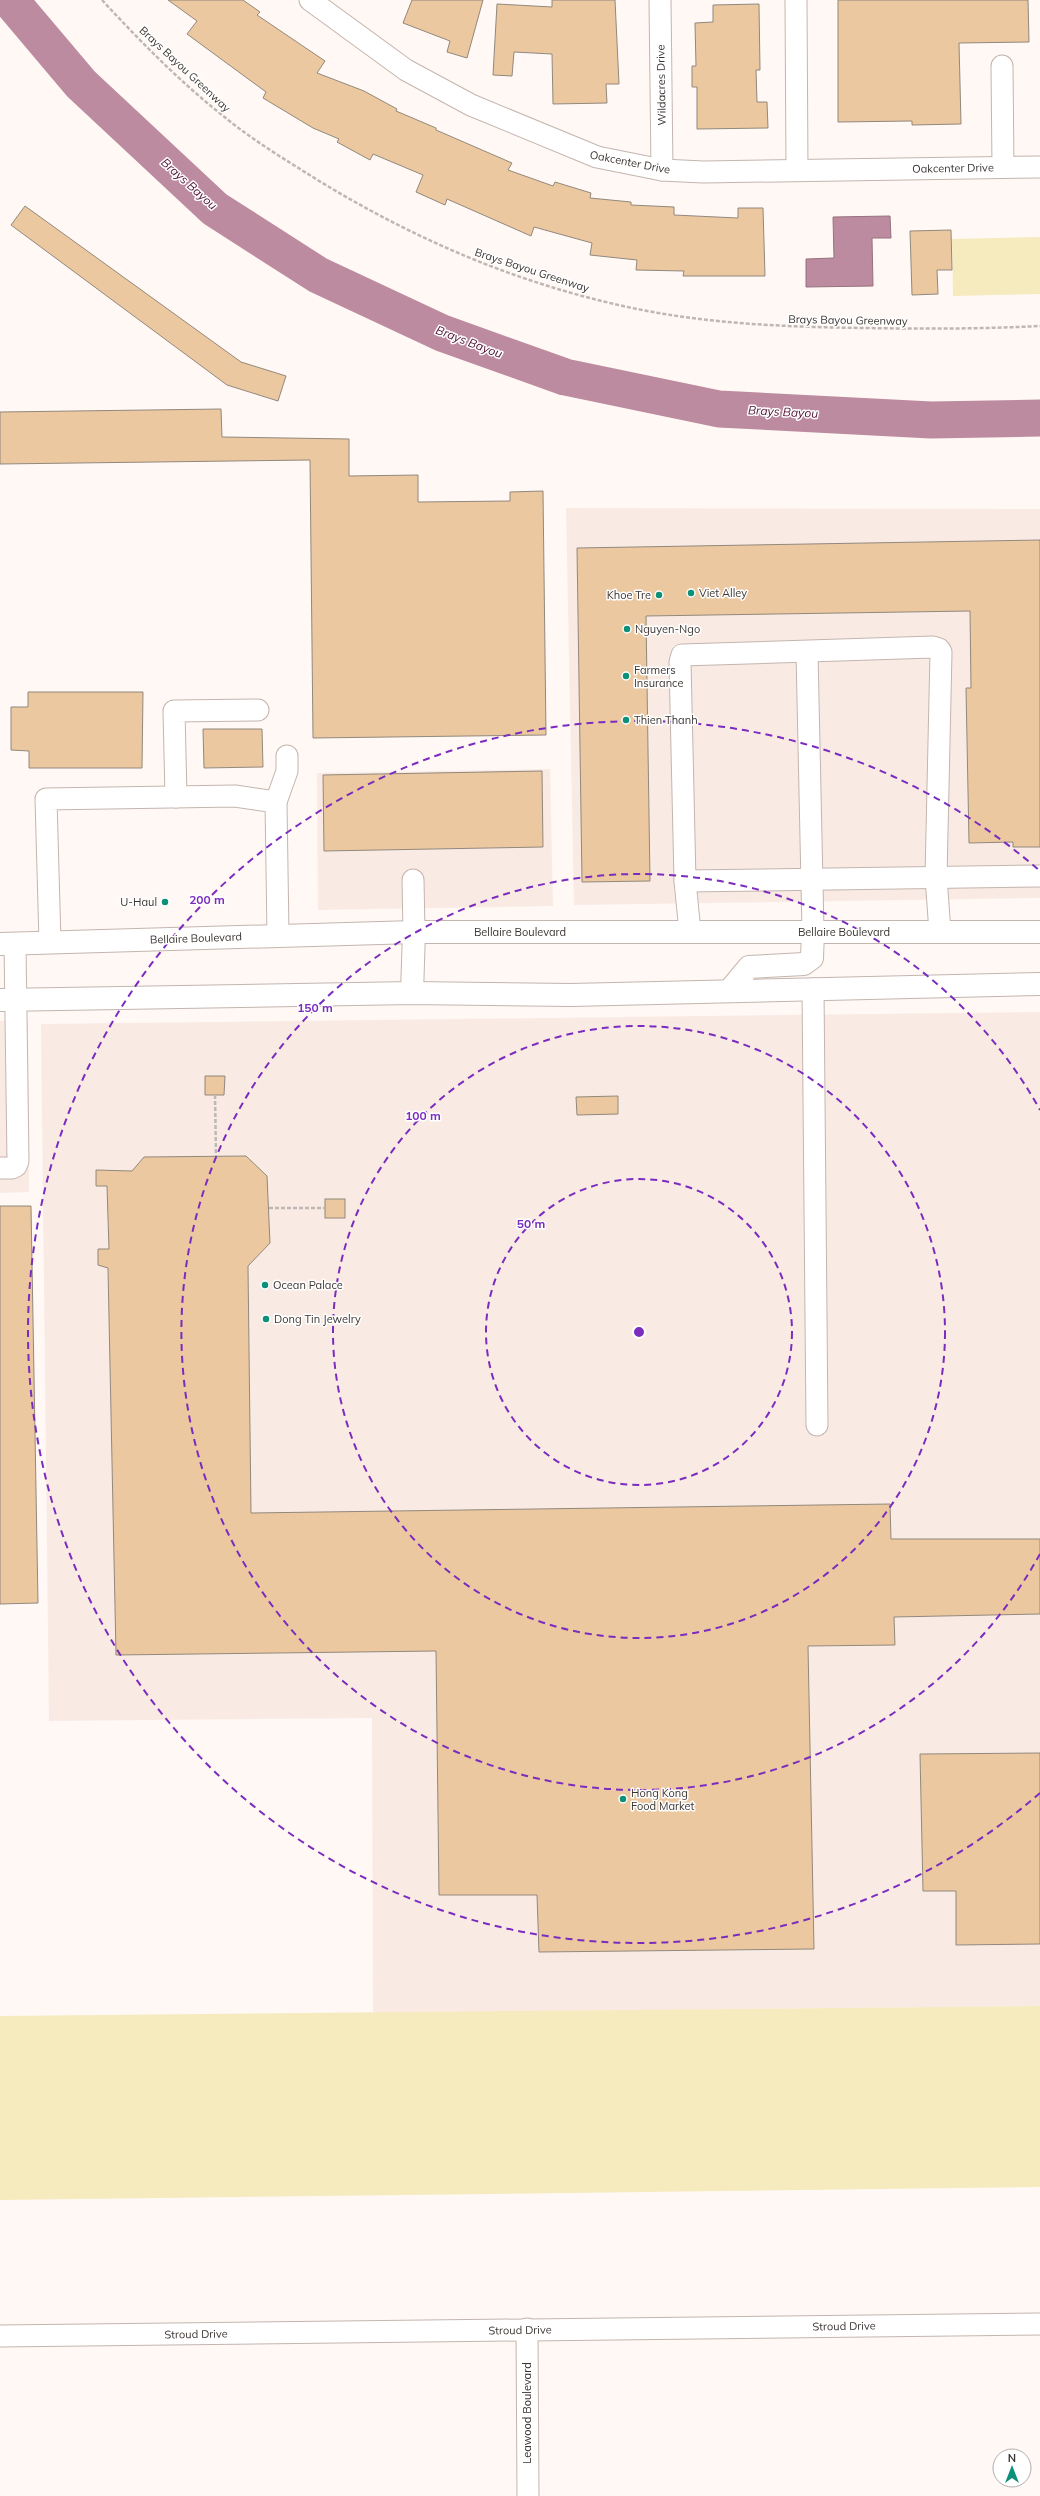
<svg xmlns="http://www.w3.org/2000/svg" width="1040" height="2496" font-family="Mulish,sans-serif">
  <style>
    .built { fill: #f9ebe4 }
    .green { fill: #f5ebbe }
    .water { fill: #bd8b9f; stroke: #96717e }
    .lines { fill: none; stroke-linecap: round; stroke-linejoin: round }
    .river { stroke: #bd8b9f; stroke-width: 37 }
    .building { fill: #ebc89f; stroke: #92887d }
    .minor-casing { stroke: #c4b5ae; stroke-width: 23 }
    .major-casing { stroke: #c4b5ae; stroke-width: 24 }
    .path { stroke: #beb7b4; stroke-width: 2.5; stroke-dasharray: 4 2; stroke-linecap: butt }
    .minor { stroke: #fff; stroke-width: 21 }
    .major { stroke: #fff; stroke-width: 22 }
    .ring { fill: none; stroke: #7b2cbf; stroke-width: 2; stroke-dasharray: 7 5 }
    .poi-dot { fill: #0c9078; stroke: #fff; stroke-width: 1.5 }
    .labels { text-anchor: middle; stroke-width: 3; stroke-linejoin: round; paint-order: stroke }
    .street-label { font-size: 11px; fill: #3b3532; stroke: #fff }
    .poi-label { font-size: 11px; fill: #3b3532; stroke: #fff; text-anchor: start }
    .water-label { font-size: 12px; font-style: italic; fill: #501232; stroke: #fff }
    .centre { fill: #7b2cbf; stroke: #fff; stroke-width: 2 }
    .ring-label { font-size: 12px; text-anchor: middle; font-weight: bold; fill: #7b2cbf; stroke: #fff; stroke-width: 3; stroke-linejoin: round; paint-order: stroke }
  </style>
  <rect width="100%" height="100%" fill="#fff8f5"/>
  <g class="built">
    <path d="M 566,508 L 1040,509 L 1040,898 L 574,905 Z"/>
    <path d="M 550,769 L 553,906 L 318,910 L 317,773 Z"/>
    <path d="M 1040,1012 L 1040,2006 L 373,2013 L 372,1718 L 49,1721 L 41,1024 Z"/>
    <path d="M 28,1020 L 29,1192 L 0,1193 L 0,1021 Z"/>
  </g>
  <g class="green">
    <path d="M 1040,237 L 1040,294 L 953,296 L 952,239 Z"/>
    <path d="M 1040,2006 L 1040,2187 L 0,2200 L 0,2016 Z"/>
  </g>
  <path class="water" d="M 890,216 L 891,238 L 872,238 L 873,286 L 806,287 L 806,259 L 834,258 L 833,217 Z"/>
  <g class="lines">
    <path class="river" d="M 10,0 L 81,84 L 215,209 L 318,275 L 442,333 L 565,377 L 719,409 L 931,420 L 1040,418"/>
  </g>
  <g class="building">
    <path d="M 168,0 L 243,0 L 260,12 L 257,15 L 325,61 L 317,73 L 364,91 L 397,109 L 396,111 L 436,128 L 436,130 L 512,163 L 508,170 L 553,186 L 555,182 L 591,193 L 590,198 L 631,202 L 631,205 L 674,207 L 674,215 L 738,218 L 738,208 L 763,208 L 765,276 L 683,276 L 684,271 L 636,270 L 637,260 L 590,255 L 592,243 L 534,227 L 531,236 L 447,199 L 445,205 L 416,192 L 423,175 L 373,154 L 370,160 L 337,142 L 339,139 L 313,128 L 263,98 L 266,92 L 187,34 L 197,21 Z"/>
    <path d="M 412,0 L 483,0 L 467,58 L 447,52 L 450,41 L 403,23 Z"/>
    <path d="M 552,0 L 615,0 L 619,84 L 606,84 L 607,103 L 553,104 L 552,54 L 514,52 L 512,76 L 493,75 L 497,4 L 552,7 Z"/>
    <path d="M 838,0 L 1028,0 L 1029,42 L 959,43 L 961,124 L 912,125 L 912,121 L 838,122 Z"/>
    <path d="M 759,4 L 760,70 L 756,70 L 757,102 L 767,102 L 768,128 L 697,129 L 697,87 L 692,87 L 692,66 L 696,66 L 695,23 L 713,22 L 713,5 Z"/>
    <path d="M 25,206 L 241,362 L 286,376 L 278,401 L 227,385 L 11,225 Z"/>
    <path d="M 951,230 L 952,270 L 937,270 L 938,294 L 912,295 L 910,231 Z"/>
    <path d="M 221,409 L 222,437 L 349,439 L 349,476 L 418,475 L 418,502 L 510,501 L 510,492 L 543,491 L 546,735 L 313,738 L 310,460 L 0,464 L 0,412 Z"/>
    <path d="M 1040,540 L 1040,847 L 1013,847 L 1013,842 L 969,843 L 966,688 L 971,688 L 970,611 L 646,616 L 650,881 L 582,882 L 577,548 Z"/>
    <path d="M 28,692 L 143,692 L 142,768 L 29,768 L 29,751 L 11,750 L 11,707 L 28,707 Z"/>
    <path d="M 203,729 L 262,729 L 263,767 L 204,768 Z"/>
    <path d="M 542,771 L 543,847 L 324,851 L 323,775 Z"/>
    <path d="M 205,1076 L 225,1076 L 224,1095 L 205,1095 Z"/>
    <path d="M 618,1096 L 618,1114 L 577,1115 L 576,1097 Z"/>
    <path d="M 246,1156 L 267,1176 L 270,1243 L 248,1266 L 251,1513 L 890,1504 L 891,1539 L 1040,1539 L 1040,1614 L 894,1617 L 895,1645 L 808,1646 L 814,1949 L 539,1952 L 537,1895 L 439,1895 L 436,1651 L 116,1655 L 108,1268 L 98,1265 L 98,1249 L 109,1249 L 107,1186 L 96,1186 L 96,1170 L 132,1171 L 144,1157 Z"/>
    <rect x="325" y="1199" width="20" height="19"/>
    <path d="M 0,1206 L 31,1206 L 38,1603 L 0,1604 Z"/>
    <path d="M 1040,1753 L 1040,1944 L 956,1945 L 956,1891 L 923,1891 L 920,1754 Z"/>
  </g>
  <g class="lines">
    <g class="minor-casing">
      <g id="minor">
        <path d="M 310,0 L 406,70 L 471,105 L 597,157 L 662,170 L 703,172 L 1040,167"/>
        <path d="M 660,0 L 662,170"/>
        <path d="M 796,0 L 797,170"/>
        <path d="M 1002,66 L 1003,167"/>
        <path d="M 807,652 L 813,931"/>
        <path d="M 176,797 L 174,711 L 258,710"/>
        <path d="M 276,802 L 287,771 L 287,756"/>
        <path d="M 413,880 L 414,932"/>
        <path d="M 685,881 L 1040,876"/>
        <path d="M 690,932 L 685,881 L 680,662 L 682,655 L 933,647 L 939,649 L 941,652 L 936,877 L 940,932"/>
        <path d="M 50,942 L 46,799 L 235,796 L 276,802 L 278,936"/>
        <path d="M 813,989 L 817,1425"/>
        <path d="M 0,1168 L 12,1168 L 16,1166 L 18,1161 L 15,944"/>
        <path d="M 527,2329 L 528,2496"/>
        <path d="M 0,2336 L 1040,2324"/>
      </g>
    </g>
    <g class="major-casing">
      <g id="major">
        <path d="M 0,944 L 414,932 L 1040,932"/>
        <path d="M 729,991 L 749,967 L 804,964 L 812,958 L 813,931"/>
        <path d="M 412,993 L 414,932"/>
        <path d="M 0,1000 L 412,993 L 571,995 L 1040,984"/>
      </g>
    </g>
    <g class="path">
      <path d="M 102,0 C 139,40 179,81 222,115 C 251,139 284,159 316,179 C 417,241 521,285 637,309 C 711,324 788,327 864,328 C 923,329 981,329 1040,326"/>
      <path d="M 215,1095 L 216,1156"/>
      <path d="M 269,1208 L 325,1208"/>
    </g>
    <use href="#minor" class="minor"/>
    <use href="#major" class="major"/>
  </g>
  <g class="ring">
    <circle cx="639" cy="1332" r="153"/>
    <circle cx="639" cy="1332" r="306"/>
    <path d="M1040 1554A458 458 0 1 1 1040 1110"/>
    <path d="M1040 1793A611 611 0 1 1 1040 871"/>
  </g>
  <g class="poi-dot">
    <circle cx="691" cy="593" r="4"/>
    <circle cx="659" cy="595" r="4"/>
    <circle cx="627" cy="629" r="4"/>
    <circle cx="626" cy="676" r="4"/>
    <circle cx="626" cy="720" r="4"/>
    <circle cx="165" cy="902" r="4"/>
    <circle cx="265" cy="1285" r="4"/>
    <circle cx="266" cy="1319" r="4"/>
    <circle cx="623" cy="1799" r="4"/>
  </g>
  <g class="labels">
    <g class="street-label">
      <text transform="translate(185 69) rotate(43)" y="4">Brays Bayou Greenway</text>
      <text transform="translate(661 85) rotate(-91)" y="4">Wildacres Drive</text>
      <text transform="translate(630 162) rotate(11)" y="4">Oakcenter Drive</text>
      <text transform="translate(953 168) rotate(-1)" y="4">Oakcenter Drive</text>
      <text transform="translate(532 270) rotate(18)" y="4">Brays Bayou Greenway</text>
      <text transform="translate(848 320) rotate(1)" y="4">Brays Bayou Greenway</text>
      <text x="520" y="936">Bellaire Boulevard</text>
      <text x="844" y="936">Bellaire Boulevard</text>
      <text transform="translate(196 938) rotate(-2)" y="4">Bellaire Boulevard</text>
      <text transform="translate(844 2326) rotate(-1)" y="4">Stroud Drive</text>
      <text transform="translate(520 2330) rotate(-1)" y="4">Stroud Drive</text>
      <text transform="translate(196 2334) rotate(-1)" y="4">Stroud Drive</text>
      <text transform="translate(527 2413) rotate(-90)" y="4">Leawood Boulevard</text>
    </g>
    <g class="poi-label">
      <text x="699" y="597">Viet Alley</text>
      <text x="651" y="599" text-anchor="end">Khoe Tre</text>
      <text x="635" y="633">Nguyen-Ngo</text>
      <text x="634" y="674">Farmers<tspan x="634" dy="13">Insurance</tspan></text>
      <text x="634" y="724">Thien Thanh</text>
      <text x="157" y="906" text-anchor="end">U-Haul</text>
      <text x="273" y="1289">Ocean Palace</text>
      <text x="274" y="1323">Dong Tin Jewelry</text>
      <text x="631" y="1797">Hong Kong<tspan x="631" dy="13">Food Market</tspan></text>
    </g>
    <g class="water-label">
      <text transform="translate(189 184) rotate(42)" y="4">Brays Bayou</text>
      <text transform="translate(469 342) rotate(21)" y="4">Brays Bayou</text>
      <text transform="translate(783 412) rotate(3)" y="4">Brays Bayou</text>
    </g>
  </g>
  <circle cx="639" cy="1332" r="6" class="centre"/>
  <g class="ring-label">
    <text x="207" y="904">200 m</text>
    <text x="315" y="1012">150 m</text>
    <text x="423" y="1120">100 m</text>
    <text x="531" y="1228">50 m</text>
  </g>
  <g transform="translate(1012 2468)"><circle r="19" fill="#ffffff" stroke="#b1aead"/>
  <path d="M0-3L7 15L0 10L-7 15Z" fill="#0c9078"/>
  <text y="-6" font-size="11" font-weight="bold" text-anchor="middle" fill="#3b3532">N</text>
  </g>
</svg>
